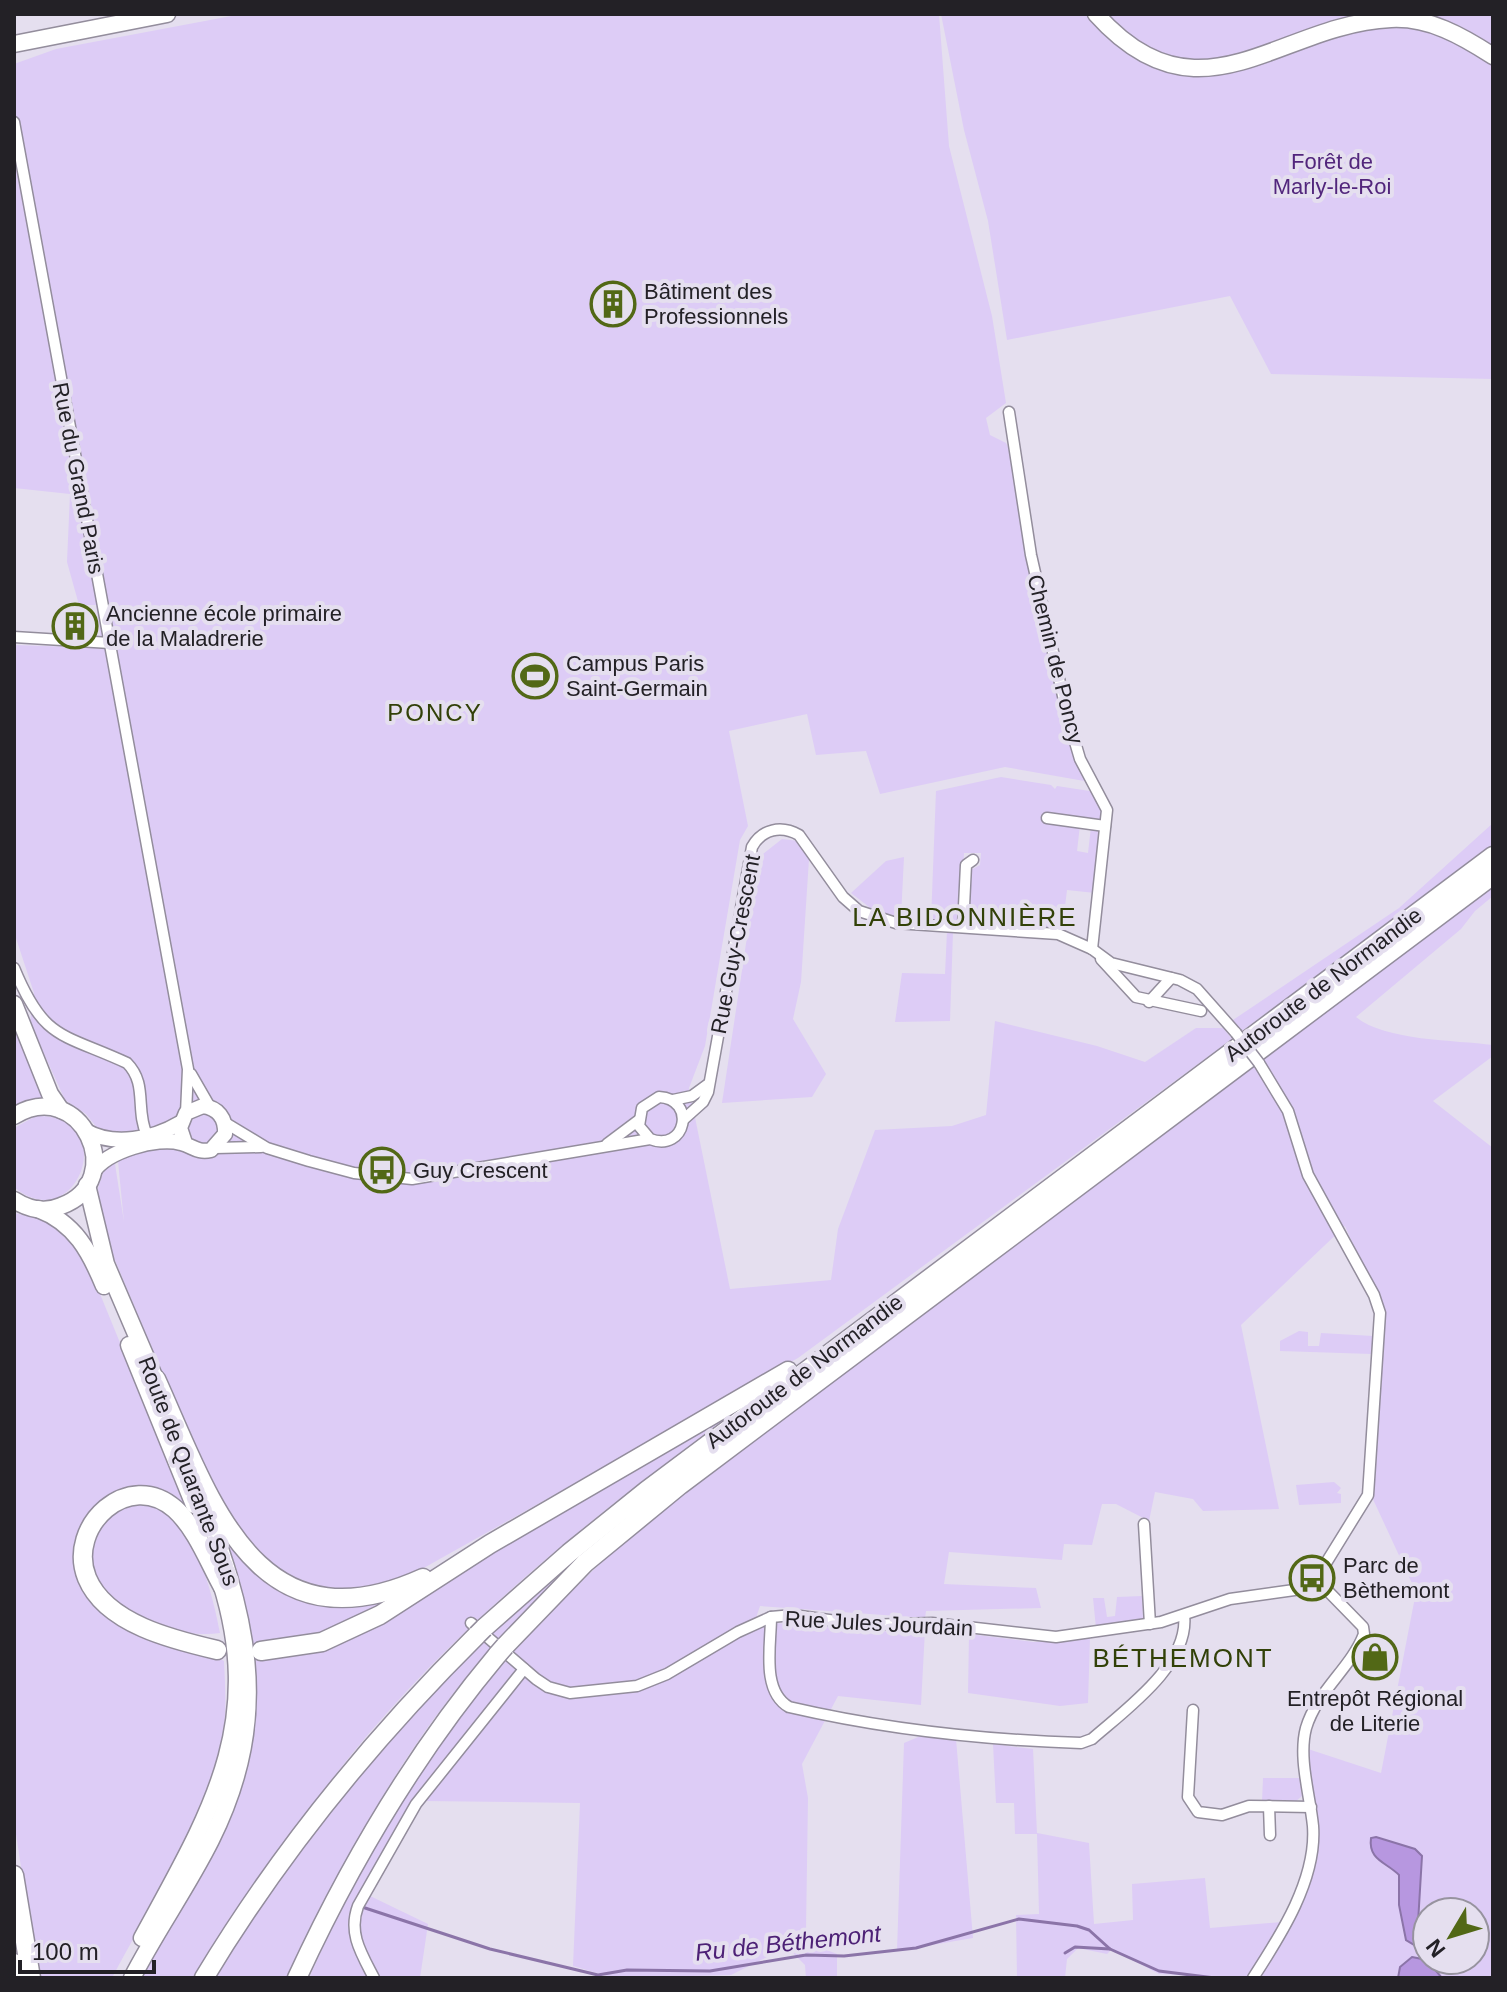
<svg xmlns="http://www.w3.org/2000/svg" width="1507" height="1992" font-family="Helvetica,sans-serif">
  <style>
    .green { fill: #ddccf6; fill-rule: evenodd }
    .water { fill: #b797e0; stroke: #8b74a8; stroke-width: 2 }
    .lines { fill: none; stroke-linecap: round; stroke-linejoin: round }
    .stream { stroke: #8b74a8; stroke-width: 3 }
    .street-casing { stroke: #938d9c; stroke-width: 13 }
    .secondary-casing { stroke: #938d9c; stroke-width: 17 }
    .primary-casing { stroke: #938d9c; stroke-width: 19 }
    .highway-casing { stroke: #938d9c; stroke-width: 21 }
    .street { stroke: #fff; stroke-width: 10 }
    .secondary { stroke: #fff; stroke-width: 14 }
    .primary { stroke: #fff; stroke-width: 16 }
    .highway { stroke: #fff; stroke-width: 18 }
    .street-bridge-casing { stroke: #938d9c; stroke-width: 13; stroke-linecap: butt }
    .highway-bridge-casing { stroke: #938d9c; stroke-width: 21; stroke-linecap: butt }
    .street-bridge { stroke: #fff; stroke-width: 10 }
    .highway-bridge { stroke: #fff; stroke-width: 18 }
    .labels { text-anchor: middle; stroke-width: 8; stroke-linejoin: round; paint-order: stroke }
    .park-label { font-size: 22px; fill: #52267c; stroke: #e5dfef }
    .poi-label { font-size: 22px; fill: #232126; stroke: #e5dfef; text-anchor: start }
    .street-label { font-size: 22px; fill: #232126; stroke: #e5dfef }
    .neighbourhood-label { font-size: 24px; letter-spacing: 2px; fill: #324108; stroke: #e5dfef }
    .water-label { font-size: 24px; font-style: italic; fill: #4d2176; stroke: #e5dfef }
    .quarter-label { font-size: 26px; letter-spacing: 2px; fill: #324108; stroke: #e5dfef }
  </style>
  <rect width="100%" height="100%" fill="#e5dfef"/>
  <g class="green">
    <path d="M 242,14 L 939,14 L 949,146 L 992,316 L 1006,403 L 986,418 L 990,435 L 1006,443 L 1012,455 L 1030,564 L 1090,782 L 1005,767 L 880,794 L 866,751 L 816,755 L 807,714 L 729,731 L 748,826 L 740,840 L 705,1046 L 689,1088 L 730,1289 L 831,1280 L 838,1229 L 875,1130 L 952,1126 L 986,1115 L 995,1021 L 1097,1046 L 1145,1062 L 1196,1028 L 1223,1028 L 1232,1039 L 798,1358 L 413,1574 L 360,1592 L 319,1587 L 277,1570 L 221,1513 L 101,1227 L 98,1188 L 106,1164 L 115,1164 L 124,1222 L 115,1131 L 105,1133 L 98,1129 L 86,1114 L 65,1100 L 30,1023 L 34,993 L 14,932 L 14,645 L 102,648 L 96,605 L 79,605 L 67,562 L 70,494 L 14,488 L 14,64 L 56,49 Z"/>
    <path d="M 941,14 L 1493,14 L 1493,379 L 1271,374 L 1230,296 L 1007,340 L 988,221 L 964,130 Z"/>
    <path d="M 1001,777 L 1051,785 L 1055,789 L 1057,786 L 1096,792 L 1104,813 L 1103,823 L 1048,813 L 1043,817 L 1047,823 L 1080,825 L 1077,851 L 1088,853 L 1091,827 L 1102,828 L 1095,893 L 1067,890 L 1062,931 L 966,923 L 969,871 L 980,865 L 981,853 L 964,853 L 961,914 L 957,922 L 931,921 L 936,791 Z"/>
    <path d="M 1493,823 L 1493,844 L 1242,1031 L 1233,1020 L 1399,908 Z"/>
    <path d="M 782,839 L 799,841 L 809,859 L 801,982 L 793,1019 L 826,1074 L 812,1097 L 722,1103 L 759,857 Z"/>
    <path d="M 904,857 L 901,917 L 873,910 L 851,893 L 886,861 Z"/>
    <path d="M 1493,885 L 1493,896 L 1475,911 L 1461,929 L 1356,1017 C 1385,1041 1455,1040 1493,1045 L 1493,1056 L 1433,1101 L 1493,1148 L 1493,1978 L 1261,1978 L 1314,1871 L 1317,1831 L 1308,1749 L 1381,1773 L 1416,1592 L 1371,1495 L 1384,1316 L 1345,1226 L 1241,1325 L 1279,1509 L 1203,1511 L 1193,1499 L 1155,1492 L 1149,1521 L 1116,1504 L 1102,1504 L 1092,1545 L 1064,1544 L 1062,1560 L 949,1552 L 944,1584 L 1036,1588 L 1041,1608 L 926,1611 L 925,1618 L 760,1606 L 756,1618 L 771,1623 L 925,1630 L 921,1705 L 838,1696 L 802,1764 L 808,1798 L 806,1930 L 824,1949 L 837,1954 L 837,1978 L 806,1978 L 805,1965 L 787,1947 L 731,1975 L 614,1978 L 573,1966 L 580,1803 L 423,1801 L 366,1894 L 428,1924 L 420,1978 L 309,1978 C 334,1924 357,1865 389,1815 C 463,1699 555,1601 658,1511 ZM 1427,1912 L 1475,1912 L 1475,1960 L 1427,1960 Z"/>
    <path d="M 947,931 L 953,932 L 950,1021 L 895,1022 L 902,973 L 945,974 Z"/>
    <path d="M 14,1016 L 47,1100 L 16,1107 Z"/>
    <path d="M 36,1116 C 123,1113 77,1240 14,1187 L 14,1128 Z"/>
    <path d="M 14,1213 L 45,1220 L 71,1239 L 98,1289 L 188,1509 L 171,1500 L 99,1505 L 87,1589 L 224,1661 C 225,1684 227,1711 223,1734 C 208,1824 153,1899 112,1978 L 38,1978 L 14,1821 Z"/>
    <path d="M 1299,1331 L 1308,1332 L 1308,1346 L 1319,1346 L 1321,1333 L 1373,1336 L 1372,1354 L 1280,1351 L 1280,1341 Z"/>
    <path d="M 755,1398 C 610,1502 464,1616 351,1755 C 294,1826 242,1901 193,1978 L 140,1978 L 255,1695 L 253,1643 L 247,1614 L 220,1531 L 251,1568 L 283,1587 L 399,1593 L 317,1645 Z"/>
    <path d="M 1334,1482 L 1341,1488 L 1337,1493 L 1341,1494 L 1341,1503 L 1299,1505 L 1296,1485 Z"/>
    <path d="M 142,1501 C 151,1505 163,1509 171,1515 C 198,1535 214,1601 220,1633 C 171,1640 79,1608 90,1544 C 93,1532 96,1520 107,1513 C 117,1507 132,1504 142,1501 Z"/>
    <path d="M 607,1529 C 557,1579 505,1629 461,1684 C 388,1773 338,1874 290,1978 L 212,1978 C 235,1942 256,1904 280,1870 C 372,1741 488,1630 607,1529 Z"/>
    <path d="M 1142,1596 L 1143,1618 L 1138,1622 L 1096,1628 L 1093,1598 L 1104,1598 L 1107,1617 L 1115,1616 L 1117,1597 Z"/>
    <path d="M 969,1634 L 1034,1642 L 1090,1637 L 1088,1703 L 1060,1706 L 968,1693 Z"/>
    <path d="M 923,1735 L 956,1739 L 973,1938 L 897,1951 L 904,1743 Z"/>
    <path d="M 993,1744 L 1033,1749 L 1037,1833 L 1089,1843 L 1094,1924 L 1133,1920 L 1132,1884 L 1205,1878 L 1210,1928 L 1282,1922 L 1249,1978 L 1159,1974 L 1112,1949 L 1107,1954 L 1078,1948 L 1067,1959 L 1065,1978 L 1017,1978 L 1016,1915 L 1039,1914 L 1037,1834 L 1015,1834 L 1014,1803 L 996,1803 Z"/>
    <path d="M 1263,1778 L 1300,1778 L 1302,1796 L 1294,1803 L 1262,1802 Z"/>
  </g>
  <g class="water">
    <path d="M 1376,1837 L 1415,1849 L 1422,1856 L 1418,1923 L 1421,1949 L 1406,1940 L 1399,1905 L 1399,1875 C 1386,1862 1368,1860 1371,1838 Z"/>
    <path d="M 1412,1957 L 1427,1960 L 1442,1978 L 1398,1978 L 1400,1967 Z"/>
  </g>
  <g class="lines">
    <g class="stream">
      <path d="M 359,1906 L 490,1949 L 598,1975 L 627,1970 L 710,1971 L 806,1955 L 844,1956 L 916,1948 L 1019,1919 L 1077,1926 L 1089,1930 L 1110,1949 L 1159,1971 L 1215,1978"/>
      <path d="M 1065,1953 L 1075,1947 L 1110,1949"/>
    </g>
    <g class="street-casing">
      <g id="street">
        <path d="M 14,122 L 188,1069 L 186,1113"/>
        <path d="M 1009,412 L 1031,555 L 1068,718 L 1080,759 L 1107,810 L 1092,949"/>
        <path d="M 14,637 L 110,643"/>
        <path d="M 1047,818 L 1105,826"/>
        <path d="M 963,927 L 966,865 L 973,860"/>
        <path d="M 1101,959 L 1136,997 L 1201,1011"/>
        <path d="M 14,968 C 44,1041 62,1033 127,1063 C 148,1084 135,1110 147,1135"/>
        <path d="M 1149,1002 L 1171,978"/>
        <path d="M 1259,1063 L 1288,1111 L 1308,1175 L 1374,1295 L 1380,1313 L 1368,1495 L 1326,1563 L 1323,1586"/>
        <path d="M 191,1074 L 210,1107"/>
        <path d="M 673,1100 L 692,1096 L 707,1085"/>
        <path d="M 684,1119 L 703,1102 L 708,1092 L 752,847 C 762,829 781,825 799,835 L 843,897 L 859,911 L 896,923 L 1058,934 L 1092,949 L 1111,963 L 1180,980 L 1197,989 L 1236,1033"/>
        <path d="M 224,1122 L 267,1148 L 309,1161 L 354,1173 L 412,1179 L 650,1139 C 686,1153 697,1099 659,1097 L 642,1108 L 639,1126 L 650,1139"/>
        <path d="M 607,1144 L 639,1120"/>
        <path d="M 215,1148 L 261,1147"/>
        <path d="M 1144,1524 L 1150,1624"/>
        <path d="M 771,1617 C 771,1645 761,1691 789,1707 C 884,1729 983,1740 1081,1743 L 1092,1739 C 1125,1710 1190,1664 1184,1615"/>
        <path d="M 471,1623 L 536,1679 L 548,1687 L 570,1693 L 637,1686 L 667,1674 L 738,1632 L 771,1617 L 793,1615 L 865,1625 L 932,1623 L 1056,1637 L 1161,1622 L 1230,1599 L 1323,1586"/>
        <path d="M 1193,1710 L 1188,1797 L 1198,1812 L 1222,1815 L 1249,1806 L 1311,1807"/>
        <path d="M 1269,1806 L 1270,1835"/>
        <path d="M 374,1978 C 361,1953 348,1933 358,1906 L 416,1804 L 524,1669"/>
        <path d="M 1253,1978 C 1281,1935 1317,1879 1313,1826 C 1310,1795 1298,1758 1306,1728 C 1317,1691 1351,1668 1364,1634 L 1363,1627 L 1323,1586"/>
      </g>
    </g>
    <g class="secondary-casing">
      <g id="secondary">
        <path d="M 86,1131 C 114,1147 153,1139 180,1123"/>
        <path d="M 93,1172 C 107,1151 157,1136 181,1143 C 193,1146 197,1153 211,1150 L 225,1134 C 226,1118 218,1108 203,1106 L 186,1113 L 180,1128 L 185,1143"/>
      </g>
    </g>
    <g class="primary-casing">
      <g id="primary">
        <path d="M 1096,14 C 1200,130 1278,24 1391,19 C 1429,17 1462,36 1493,56"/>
        <path d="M 14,44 L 167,14"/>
        <path d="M 14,1004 L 50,1094 L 61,1110"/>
        <path d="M 14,1116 C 81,1075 130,1181 61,1206 C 45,1213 28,1209 14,1200"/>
        <path d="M 87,1185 L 106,1264 L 160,1390"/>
        <path d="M 38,1209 C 75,1223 90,1252 104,1286"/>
        <path d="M 129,1345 L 194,1505"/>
        <path d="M 142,1938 C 208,1816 266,1727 221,1583"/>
        <path d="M 132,1978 C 156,1931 187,1888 211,1840 C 275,1711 246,1612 197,1486"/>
      </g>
    </g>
    <g class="highway-casing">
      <g id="highway">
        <path d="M 156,1379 C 210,1498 255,1654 423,1578"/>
        <path d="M 484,1628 L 569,1553 L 646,1491 L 1493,856"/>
        <path d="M 505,1646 L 585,1563 L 680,1485 L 1493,875"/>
        <path d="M 217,1650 C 174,1640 106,1624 87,1578 C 66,1526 129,1468 175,1509 C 197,1529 209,1562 223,1587"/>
        <path d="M 261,1651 L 322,1642 L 380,1615 L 490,1544 L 788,1371"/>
        <path d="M 14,1875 L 31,1978"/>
        <path d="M 14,1963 L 16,1978"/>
        <path d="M 204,1978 C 280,1852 373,1738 477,1635"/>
        <path d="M 297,1978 C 351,1861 415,1753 498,1654"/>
      </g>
    </g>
    <use href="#street" class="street"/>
    <use href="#secondary" class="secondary"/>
    <use href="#primary" class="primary"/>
    <use href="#highway" class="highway"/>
    <g class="street-bridge-casing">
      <path id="street-bridge" d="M 1236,1033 L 1259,1063"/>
    </g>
    <g class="highway-bridge-casing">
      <g id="highway-bridge">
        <path d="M 477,1635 L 484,1628"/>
        <path d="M 498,1654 L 505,1646"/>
      </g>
    </g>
    <use href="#street-bridge" class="street-bridge"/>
    <use href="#highway-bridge" class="highway-bridge"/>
  </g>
  <defs>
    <g id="building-ring" transform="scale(2.3)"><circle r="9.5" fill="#e5dfef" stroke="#526816" stroke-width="1.5"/><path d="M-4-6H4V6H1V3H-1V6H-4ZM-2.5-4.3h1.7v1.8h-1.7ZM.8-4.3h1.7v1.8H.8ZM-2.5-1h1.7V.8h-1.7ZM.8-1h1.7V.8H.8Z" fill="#526816"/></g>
    <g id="stadium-ring" transform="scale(2.3)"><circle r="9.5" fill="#e5dfef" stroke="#526816" stroke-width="1.5"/><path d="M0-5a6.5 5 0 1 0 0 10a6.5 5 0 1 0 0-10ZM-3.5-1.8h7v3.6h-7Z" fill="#526816"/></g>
    <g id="bus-ring" transform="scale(2.3)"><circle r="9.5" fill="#e5dfef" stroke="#526816" stroke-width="1.5"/><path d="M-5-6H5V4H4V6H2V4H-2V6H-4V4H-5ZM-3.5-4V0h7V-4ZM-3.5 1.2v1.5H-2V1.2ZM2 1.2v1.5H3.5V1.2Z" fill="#526816"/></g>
    <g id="shop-ring" transform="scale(2.3)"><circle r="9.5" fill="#e5dfef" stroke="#526816" stroke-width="1.5"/><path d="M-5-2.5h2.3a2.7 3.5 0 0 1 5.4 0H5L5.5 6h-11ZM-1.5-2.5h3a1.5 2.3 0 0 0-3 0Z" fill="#526816"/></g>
  </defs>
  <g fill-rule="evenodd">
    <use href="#building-ring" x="613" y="304"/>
    <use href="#building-ring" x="75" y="626"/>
    <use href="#stadium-ring" x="535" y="676"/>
    <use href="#bus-ring" x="382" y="1170"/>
    <use href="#bus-ring" x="1312" y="1578"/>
    <use href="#shop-ring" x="1375" y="1657"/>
  </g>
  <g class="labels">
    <g class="park-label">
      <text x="1332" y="169">Forêt de<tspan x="1332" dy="25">Marly-le-Roi</tspan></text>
    </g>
    <g class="poi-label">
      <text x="644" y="299">Bâtiment des<tspan x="644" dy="25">Professionnels</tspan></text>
      <text x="106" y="621">Ancienne école primaire<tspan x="106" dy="25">de la Maladrerie</tspan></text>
      <text x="566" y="671">Campus Paris<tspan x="566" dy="25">Saint-Germain</tspan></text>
      <text x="413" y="1178">Guy Crescent</text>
      <text x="1343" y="1573">Parc de<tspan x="1343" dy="25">Bèthemont</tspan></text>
      <text x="1375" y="1706" text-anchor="middle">Entrepôt Régional<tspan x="1375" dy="25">de Literie</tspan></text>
    </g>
    <g class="street-label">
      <text transform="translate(79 478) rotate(79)" y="8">Rue du Grand Paris</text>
      <text transform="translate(1056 659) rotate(76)" y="8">Chemin de Poncy</text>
      <text transform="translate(735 944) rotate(-79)" y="8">Rue Guy-Crescent</text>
      <text transform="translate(1323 984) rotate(-37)" y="8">Autoroute de Normandie</text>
      <text transform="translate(804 1371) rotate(-37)" y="8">Autoroute de Normandie</text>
      <text transform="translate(189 1471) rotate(69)" y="8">Route de Quarante Sous</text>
      <text transform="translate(879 1623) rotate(3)" y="8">Rue Jules Jourdain</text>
    </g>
    <g class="neighbourhood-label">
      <text x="435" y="721">PONCY</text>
    </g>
    <g class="water-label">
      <text transform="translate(788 1943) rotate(-6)" y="8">Ru de Béthemont</text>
    </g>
    <g class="quarter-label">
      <text x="965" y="926">LA BIDONNIÈRE</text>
      <text x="1183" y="1667">BÉTHEMONT</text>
    </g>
  </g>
  <rect width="1507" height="1992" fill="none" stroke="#232126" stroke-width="32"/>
  <g transform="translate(1451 1936) rotate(232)"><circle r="38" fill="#e5dfef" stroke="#97939f" stroke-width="2"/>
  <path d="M0-6L14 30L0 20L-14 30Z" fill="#526816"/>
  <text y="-12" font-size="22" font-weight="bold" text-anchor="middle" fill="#232126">N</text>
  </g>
  <path d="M20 1960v12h134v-12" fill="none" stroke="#232126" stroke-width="4"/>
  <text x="32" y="1960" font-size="24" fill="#232126" stroke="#e5dfef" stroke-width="6" paint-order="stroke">100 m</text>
</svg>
